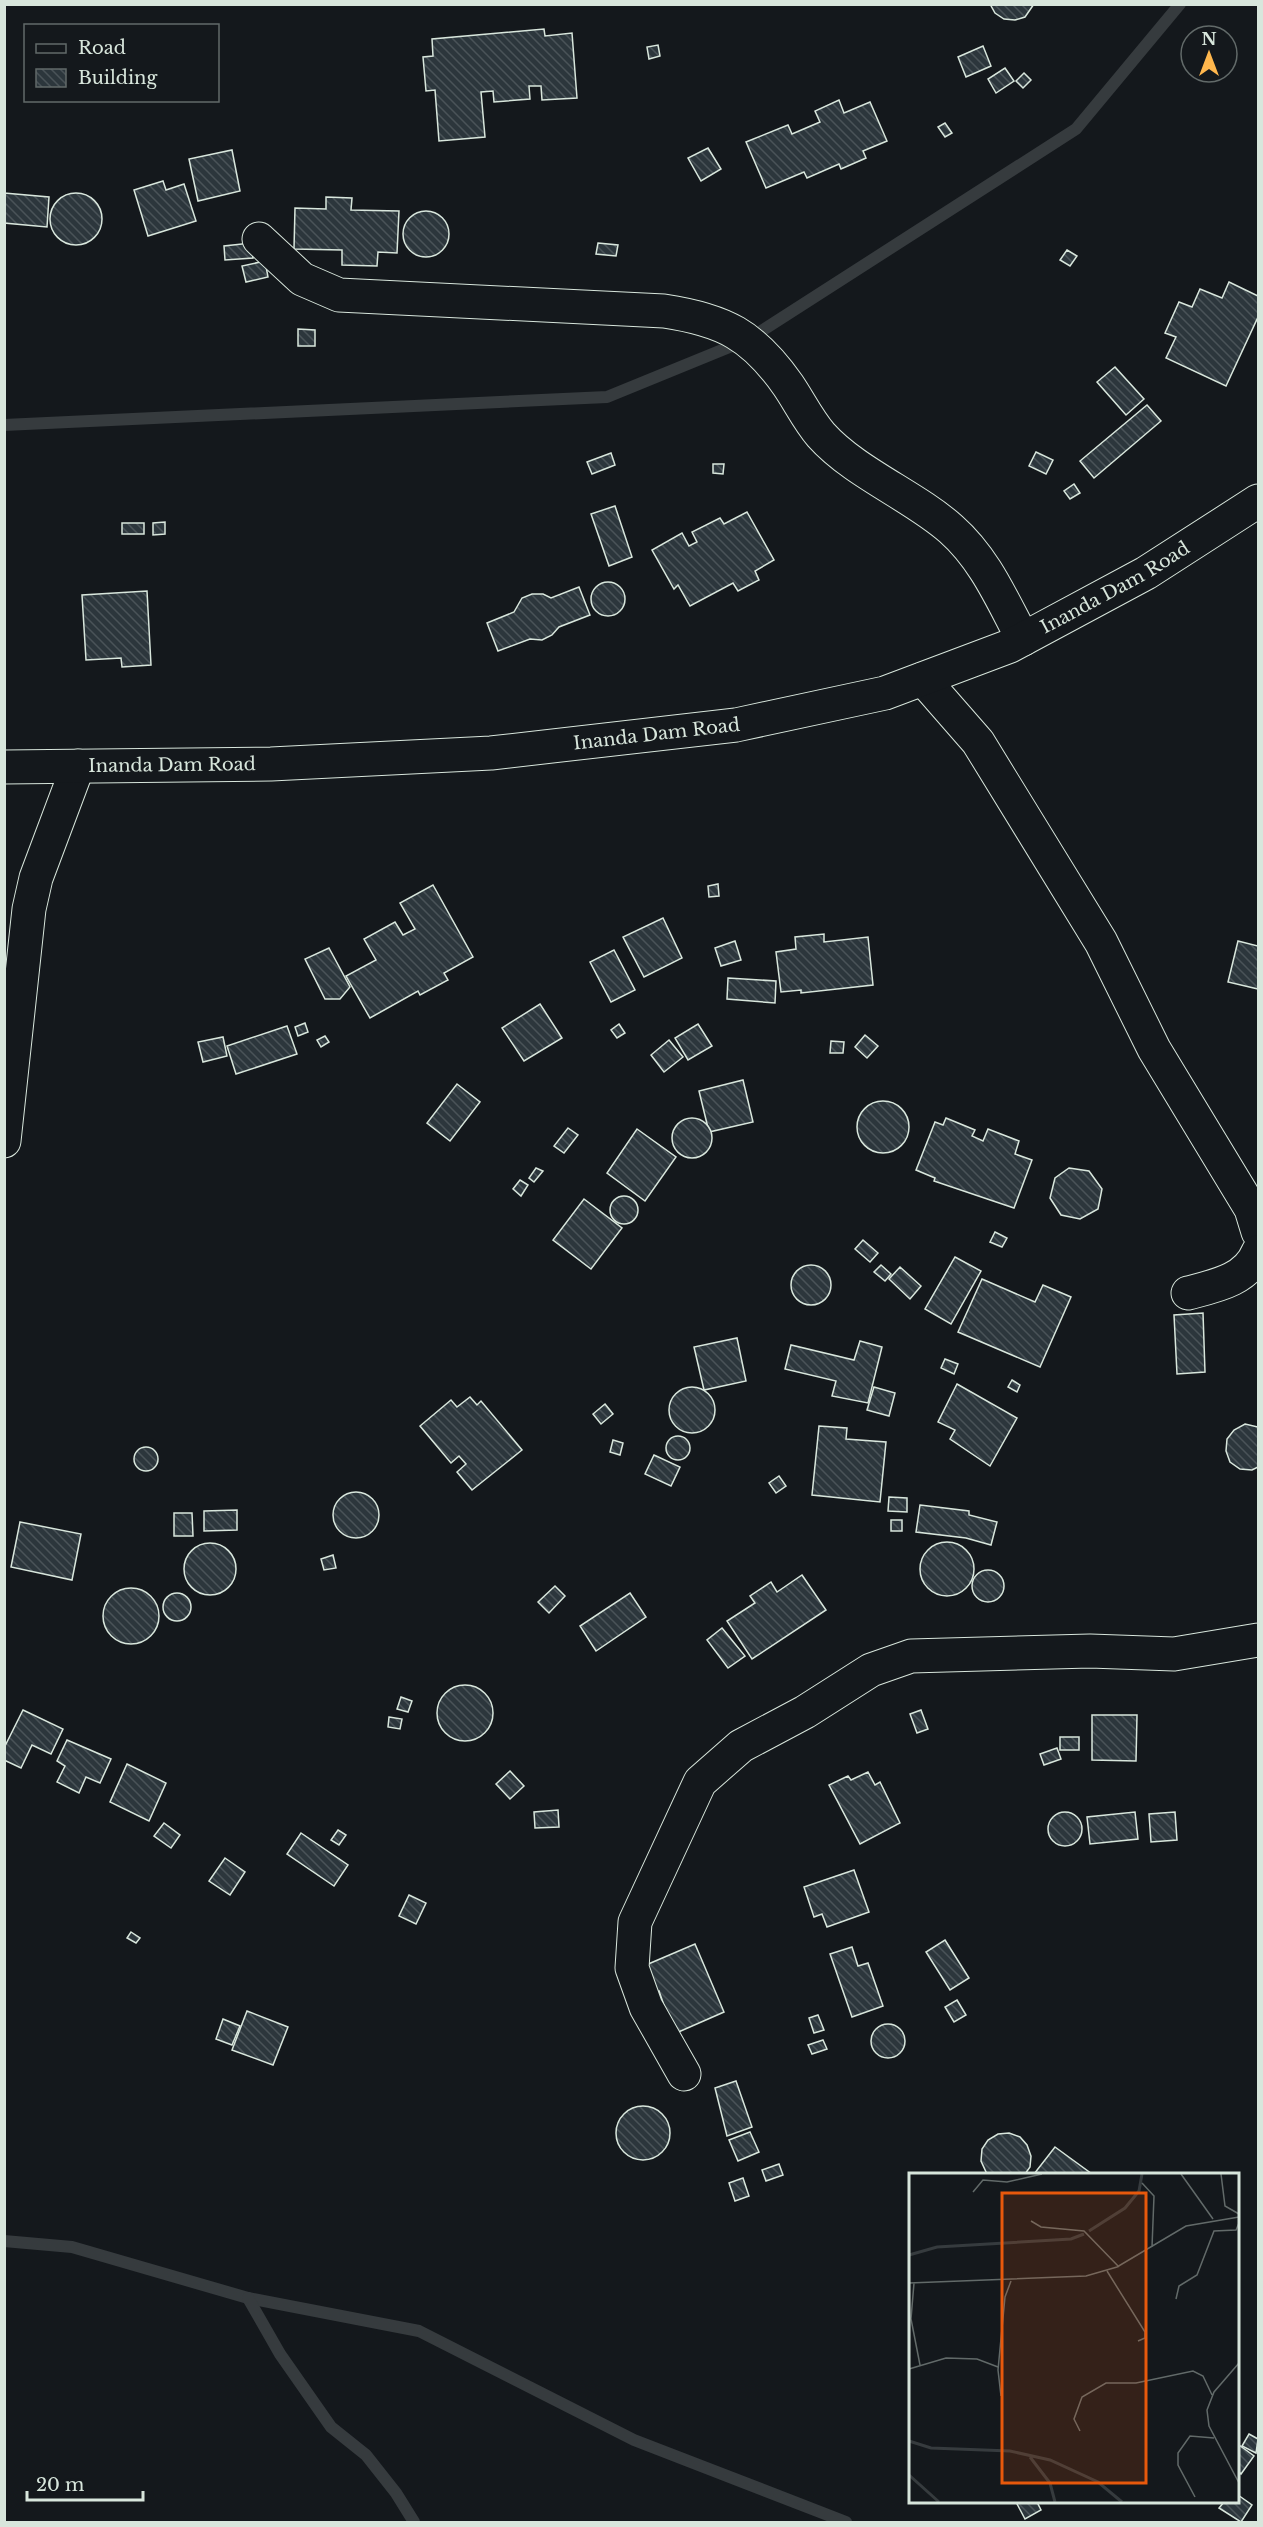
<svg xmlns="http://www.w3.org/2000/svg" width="1263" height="2527" font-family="'Libre Baskerville',serif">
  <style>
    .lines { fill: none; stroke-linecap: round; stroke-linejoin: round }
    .stream { stroke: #363b3e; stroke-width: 12 }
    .building { fill: url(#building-back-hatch); stroke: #d8e6dc; stroke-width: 1.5 }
    .minor-casing { stroke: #d8e6dc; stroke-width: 35 }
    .tertiary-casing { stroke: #d8e6dc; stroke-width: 35 }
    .minor { stroke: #14181c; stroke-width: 33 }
    .tertiary { stroke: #14181c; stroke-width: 33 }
    .labels { text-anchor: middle; stroke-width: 4.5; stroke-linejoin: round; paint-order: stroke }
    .street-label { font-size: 18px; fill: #d8e6dc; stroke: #14181c }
    .inset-river { fill: none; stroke: #363b3e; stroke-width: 3 }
    .inset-road { fill: none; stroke: #626a69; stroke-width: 1.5 }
    .view { fill: #e8590c; fill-opacity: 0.15; stroke: #e8590c; stroke-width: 3 }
    .inset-edge { fill: none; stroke: #d8e6dc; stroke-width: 3 }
  </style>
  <defs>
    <pattern id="building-back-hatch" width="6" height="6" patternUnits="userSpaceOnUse" patternTransform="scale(1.5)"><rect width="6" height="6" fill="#2c363c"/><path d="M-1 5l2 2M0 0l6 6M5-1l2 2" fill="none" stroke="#4a5358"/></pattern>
  </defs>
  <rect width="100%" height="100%" fill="#14181c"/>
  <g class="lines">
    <g class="stream">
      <path d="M 4,425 L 607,397 L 749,339 L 1076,129 L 1180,4"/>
      <path d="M 4,2241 L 72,2247 L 248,2298 L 419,2331 L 634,2440 L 846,2522"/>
      <path d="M 248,2298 L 280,2354 L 331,2427 L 366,2455 L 396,2493 L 414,2522"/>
    </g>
  </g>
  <g class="building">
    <path d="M 990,4 L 1034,4 L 1025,17 L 1015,20 L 1004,19 L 995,13 Z"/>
    <path d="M 544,29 L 545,36 L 572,33 L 577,98 L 542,100 L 541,86 L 529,86 L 530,99 L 494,102 L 493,91 L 481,92 L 485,137 L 439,141 L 435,90 L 426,91 L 423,57 L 433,56 L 432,39 Z"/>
    <path d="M 658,45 L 660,56 L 649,59 L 647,47 Z"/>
    <path d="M 983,46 L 991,66 L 966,77 L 958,57 Z"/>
    <path d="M 1005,68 L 1014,81 L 996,93 L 988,79 Z"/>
    <path d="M 1024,73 L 1031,80 L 1023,88 L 1016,81 Z"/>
    <path d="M 839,100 L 844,113 L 870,102 L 887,141 L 863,151 L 866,158 L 841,169 L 839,164 L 807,178 L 804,172 L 766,188 L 746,142 L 788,125 L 792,134 L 820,122 L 815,111 Z"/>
    <path d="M 945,123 L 952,133 L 945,137 L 938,127 Z"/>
    <path d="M 708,148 L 721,169 L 701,181 L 688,158 Z"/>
    <path d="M 232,150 L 240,191 L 198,201 L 189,159 Z"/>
    <path d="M 163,181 L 166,190 L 184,184 L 196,221 L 148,236 L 134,190 Z"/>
    <path d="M 4,193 L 49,197 L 47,227 L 4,223 Z"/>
    <circle cx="76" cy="219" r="26"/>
    <path d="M 326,197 L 352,198 L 351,210 L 399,211 L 397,253 L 378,252 L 377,266 L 342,265 L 342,250 L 294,249 L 295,208 L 326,209 Z"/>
    <circle cx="426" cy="234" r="23"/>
    <path d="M 251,243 L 253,258 L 225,260 L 224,246 Z"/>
    <path d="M 598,243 L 618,245 L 616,256 L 596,254 Z"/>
    <path d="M 1067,250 L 1077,256 L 1070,266 L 1060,260 Z"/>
    <path d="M 265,261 L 268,277 L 246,282 L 242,266 Z"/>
    <path d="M 1229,282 L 1258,296 L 1258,317 L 1226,386 L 1166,358 L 1176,337 L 1165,333 L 1179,302 L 1192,307 L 1200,289 L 1222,298 Z"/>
    <path d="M 298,329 L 315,330 L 315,346 L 298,346 Z"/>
    <path d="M 1115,367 L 1144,399 L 1126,415 L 1097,382 Z"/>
    <path d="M 1147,405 L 1161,421 L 1094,478 L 1080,461 Z"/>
    <path d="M 1036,452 L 1053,460 L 1046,474 L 1029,466 Z"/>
    <path d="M 611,453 L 615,465 L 592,474 L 587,462 Z"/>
    <path d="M 713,464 L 724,464 L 723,474 L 713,473 Z"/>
    <path d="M 1074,484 L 1080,493 L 1070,499 L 1064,491 Z"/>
    <path d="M 615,506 L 632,557 L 609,566 L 591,514 Z"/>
    <path d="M 747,512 L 774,560 L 755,571 L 759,580 L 738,591 L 733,583 L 690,606 L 678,585 L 674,589 L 652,550 L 682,533 L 689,546 L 697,542 L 692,532 L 720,518 L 724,524 Z"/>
    <path d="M 165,522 L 165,534 L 153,535 L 153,523 Z"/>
    <rect x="122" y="523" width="22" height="11"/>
    <circle cx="608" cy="599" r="17"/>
    <path d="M 579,587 L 590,615 L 559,627 L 552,635 L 542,640 L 530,639 L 498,651 L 487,623 L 514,612 L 522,598 L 532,594 L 543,594 L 551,598 Z"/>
    <path d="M 147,591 L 151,665 L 122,667 L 121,658 L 86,660 L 82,595 Z"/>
    <path d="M 718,884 L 719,896 L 709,897 L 708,886 Z"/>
    <path d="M 433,885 L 473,957 L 444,973 L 448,980 L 420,995 L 418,991 L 370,1018 L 346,976 L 376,960 L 364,939 L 395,922 L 403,935 L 415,929 L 400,903 Z"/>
    <path d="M 663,918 L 682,958 L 644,977 L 623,937 Z"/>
    <path d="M 824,934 L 824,942 L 868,937 L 873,985 L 801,993 L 801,990 L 781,992 L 776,952 L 796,949 L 795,937 Z"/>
    <path d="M 735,941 L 741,960 L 721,966 L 715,948 Z"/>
    <path d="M 1238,941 L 1258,946 L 1258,989 L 1228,982 Z"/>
    <path d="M 329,948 L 350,987 L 340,999 L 325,999 L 305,959 Z"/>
    <path d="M 614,950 L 635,990 L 611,1002 L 590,962 Z"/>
    <path d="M 728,978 L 776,981 L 775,1003 L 727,999 Z"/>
    <path d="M 540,1004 L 562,1038 L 524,1061 L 502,1028 Z"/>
    <path d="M 305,1023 L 308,1032 L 298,1036 L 295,1027 Z"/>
    <path d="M 619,1024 L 625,1033 L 617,1038 L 611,1030 Z"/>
    <path d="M 698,1024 L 712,1046 L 688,1060 L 675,1038 Z"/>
    <path d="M 287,1026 L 297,1054 L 236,1074 L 227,1046 Z"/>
    <path d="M 865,1035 L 878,1046 L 867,1058 L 855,1047 Z"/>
    <path d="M 325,1036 L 329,1042 L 321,1047 L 317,1040 Z"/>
    <path d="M 223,1037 L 227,1056 L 203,1062 L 198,1042 Z"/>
    <path d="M 669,1040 L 683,1057 L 664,1072 L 651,1055 Z"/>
    <path d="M 831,1041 L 844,1042 L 843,1053 L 830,1053 Z"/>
    <path d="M 743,1080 L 753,1122 L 709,1132 L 699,1091 Z"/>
    <path d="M 457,1084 L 480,1102 L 450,1141 L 427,1123 Z"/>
    <circle cx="883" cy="1127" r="26"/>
    <path d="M 946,1118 L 975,1130 L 972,1136 L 983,1141 L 988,1129 L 1019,1141 L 1015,1154 L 1032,1160 L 1014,1208 L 934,1181 L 935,1178 L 916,1170 L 935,1122 L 943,1125 Z"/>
    <circle cx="692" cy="1138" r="20"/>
    <path d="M 568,1128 L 578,1135 L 564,1153 L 554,1146 Z"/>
    <path d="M 637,1129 L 676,1157 L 645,1201 L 607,1173 Z"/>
    <path d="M 536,1168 L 543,1171 L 534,1182 L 529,1178 Z"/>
    <path d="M 1069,1168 L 1089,1171 L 1102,1189 L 1098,1209 L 1080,1219 L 1061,1215 L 1050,1198 L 1055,1178 Z"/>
    <path d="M 520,1180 L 528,1185 L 521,1196 L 513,1189 Z"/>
    <circle cx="624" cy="1210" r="14"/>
    <path d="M 584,1199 L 622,1228 L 591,1269 L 553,1240 Z"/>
    <path d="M 995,1232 L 1007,1238 L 1002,1247 L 990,1242 Z"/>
    <path d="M 863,1240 L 878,1253 L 870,1262 L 855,1249 Z"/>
    <path d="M 955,1257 L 981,1271 L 951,1324 L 925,1309 Z"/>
    <path d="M 881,1265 L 891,1274 L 885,1281 L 874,1272 Z"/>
    <circle cx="811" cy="1285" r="20"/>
    <path d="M 900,1267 L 921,1286 L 910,1299 L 889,1279 Z"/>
    <path d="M 982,1279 L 1035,1302 L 1043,1285 L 1071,1297 L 1040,1367 L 958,1332 Z"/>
    <path d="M 1203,1313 L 1205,1372 L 1177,1374 L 1174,1315 Z"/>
    <path d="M 737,1338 L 746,1381 L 704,1390 L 694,1347 Z"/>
    <path d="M 860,1341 L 882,1347 L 868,1403 L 832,1396 L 836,1381 L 785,1369 L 791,1345 L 854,1360 Z"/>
    <path d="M 945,1359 L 958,1364 L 954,1374 L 941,1368 Z"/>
    <path d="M 1012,1380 L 1020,1385 L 1017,1392 L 1008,1387 Z"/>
    <path d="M 957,1384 L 1017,1418 L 990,1466 L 950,1439 L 955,1430 L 938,1422 Z"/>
    <path d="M 874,1387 L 895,1393 L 889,1416 L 867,1410 Z"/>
    <circle cx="692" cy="1410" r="23"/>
    <path d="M 470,1397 L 477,1405 L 481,1401 L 522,1450 L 472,1490 L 457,1472 L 466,1464 L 459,1456 L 451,1463 L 420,1426 L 451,1400 L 457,1407 Z"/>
    <path d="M 605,1404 L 613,1414 L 601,1424 L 593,1414 Z"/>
    <path d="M 1245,1424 L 1258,1427 L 1258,1467 L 1252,1470 L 1240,1469 L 1230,1462 L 1226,1451 L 1227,1439 L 1234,1430 Z"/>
    <path d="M 819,1426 L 847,1428 L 846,1439 L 886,1442 L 880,1502 L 812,1495 Z"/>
    <circle cx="678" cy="1448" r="12"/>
    <path d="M 613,1440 L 623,1443 L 620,1455 L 610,1452 Z"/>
    <circle cx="146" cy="1459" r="12"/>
    <path d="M 654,1455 L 680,1467 L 671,1486 L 645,1474 Z"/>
    <path d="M 779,1476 L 786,1486 L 776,1493 L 769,1483 Z"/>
    <circle cx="356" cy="1515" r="23"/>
    <path d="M 889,1497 L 907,1498 L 907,1512 L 888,1511 Z"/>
    <path d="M 920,1505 L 969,1511 L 969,1515 L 997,1522 L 991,1545 L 966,1538 L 916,1532 Z"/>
    <path d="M 237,1510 L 237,1530 L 204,1531 L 204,1511 Z"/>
    <path d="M 174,1513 L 192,1513 L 193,1536 L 174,1536 Z"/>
    <rect x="891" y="1520" width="11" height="11"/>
    <path d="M 20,1522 L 81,1534 L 72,1580 L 11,1567 Z"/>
    <circle cx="947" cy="1569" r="27"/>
    <circle cx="210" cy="1569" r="26"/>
    <path d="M 333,1555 L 336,1568 L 324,1570 L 321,1559 Z"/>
    <circle cx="988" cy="1586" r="16"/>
    <path d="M 802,1575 L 826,1610 L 752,1659 L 727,1621 L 755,1603 L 750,1596 L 771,1582 L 777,1592 Z"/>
    <path d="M 555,1586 L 565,1596 L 549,1613 L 538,1602 Z"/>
    <circle cx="131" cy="1616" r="28"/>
    <path d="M 630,1593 L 646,1617 L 596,1651 L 580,1626 Z"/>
    <circle cx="177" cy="1607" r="14"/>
    <path d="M 722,1628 L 745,1656 L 728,1668 L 707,1640 Z"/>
    <circle cx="465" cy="1713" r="28"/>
    <path d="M 401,1697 L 412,1701 L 408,1712 L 397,1709 Z"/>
    <path d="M 23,1710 L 63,1729 L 51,1754 L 32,1745 L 21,1768 L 4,1760 L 4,1748 Z"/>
    <path d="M 921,1710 L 928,1729 L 917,1733 L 910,1714 Z"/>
    <path d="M 1092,1715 L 1137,1715 L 1136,1761 L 1092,1760 Z"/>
    <path d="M 389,1717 L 402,1719 L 400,1729 L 388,1727 Z"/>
    <rect x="1060" y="1737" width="19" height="13"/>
    <path d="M 67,1740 L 111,1759 L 100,1783 L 86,1777 L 79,1793 L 57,1782 L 65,1766 L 57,1761 Z"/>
    <path d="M 1057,1748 L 1061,1759 L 1044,1765 L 1040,1754 Z"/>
    <path d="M 127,1764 L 166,1783 L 149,1821 L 110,1802 Z"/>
    <path d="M 510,1771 L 524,1786 L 510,1799 L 496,1784 Z"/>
    <path d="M 868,1772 L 875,1785 L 880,1782 L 900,1823 L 860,1844 L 829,1785 L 848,1776 L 851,1780 Z"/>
    <path d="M 558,1810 L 559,1827 L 535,1828 L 534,1812 Z"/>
    <path d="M 1135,1812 L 1138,1839 L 1090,1844 L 1087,1817 Z"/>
    <path d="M 1175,1812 L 1177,1840 L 1151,1842 L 1149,1814 Z"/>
    <circle cx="1065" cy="1829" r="17"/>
    <path d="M 164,1823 L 180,1835 L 171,1848 L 154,1836 Z"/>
    <path d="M 338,1830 L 346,1835 L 339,1845 L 331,1840 Z"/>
    <path d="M 301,1833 L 348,1865 L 334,1886 L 287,1854 Z"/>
    <path d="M 225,1858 L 245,1872 L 230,1895 L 209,1881 Z"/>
    <path d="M 854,1870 L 869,1912 L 827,1927 L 822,1914 L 814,1917 L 804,1887 Z"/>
    <path d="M 409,1895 L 426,1903 L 416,1924 L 399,1916 Z"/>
    <path d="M 131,1932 L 140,1938 L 136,1943 L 127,1938 Z"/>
    <path d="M 945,1940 L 969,1978 L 950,1990 L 926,1952 Z"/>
    <path d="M 695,1944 L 724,2012 L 674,2034 L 659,1991 L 650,1995 L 639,1968 Z"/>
    <path d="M 852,1947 L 858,1966 L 868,1963 L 883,2006 L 852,2017 L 830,1954 Z"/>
    <path d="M 957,2000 L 966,2015 L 954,2022 L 945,2007 Z"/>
    <path d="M 247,2011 L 288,2027 L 273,2065 L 232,2050 Z"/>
    <path d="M 818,2015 L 824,2030 L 814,2033 L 809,2018 Z"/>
    <path d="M 223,2019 L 240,2026 L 232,2045 L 216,2039 Z"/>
    <circle cx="888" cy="2041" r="17"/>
    <path d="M 823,2040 L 827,2049 L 812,2054 L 808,2045 Z"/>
    <path d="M 736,2081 L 752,2127 L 727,2136 L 715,2088 Z"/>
    <circle cx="643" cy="2133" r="27"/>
    <path d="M 750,2132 L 759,2152 L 738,2161 L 729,2140 Z"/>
    <path d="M 1009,2133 L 1020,2137 L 1027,2145 L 1031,2156 L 1030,2167 L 1025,2174 L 987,2174 L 981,2161 L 982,2149 L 988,2140 L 998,2134 Z"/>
    <path d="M 1055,2147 L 1092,2174 L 1034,2174 Z"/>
    <path d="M 779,2164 L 783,2175 L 766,2181 L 762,2170 Z"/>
    <path d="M 743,2178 L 749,2196 L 735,2201 L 729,2183 Z"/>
    <path d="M 1249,2434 L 1258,2439 L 1256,2453 L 1242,2446 Z"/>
    <path d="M 1239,2445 L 1254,2456 L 1241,2474 L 1238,2471 Z"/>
    <path d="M 1238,2495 L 1252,2505 L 1241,2522 L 1219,2508 L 1224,2502 L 1238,2502 Z"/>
    <path d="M 1016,2502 L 1037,2502 L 1041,2510 L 1025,2519 Z"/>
  </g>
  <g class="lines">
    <g class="minor-casing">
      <g id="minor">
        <path d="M 259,239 L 302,279 L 339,295 L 664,311 C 724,320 753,335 788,385 C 799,401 808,420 821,435 C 855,473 914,496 951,529 C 985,559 1002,600 1023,639"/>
        <path d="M 923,679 L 978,742 L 1101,942 L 1154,1049 L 1251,1209 L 1258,1232"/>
        <path d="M 4,1141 L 29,909 L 36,878 L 78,766"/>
        <path d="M 1188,1293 C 1215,1286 1247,1280 1258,1252"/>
        <path d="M 684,2074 L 646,2007 L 632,1968 L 635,1922 L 700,1782 L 741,1746 L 805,1712 L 871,1670 L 911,1656 L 1090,1651 L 1174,1654 L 1258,1640"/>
      </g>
    </g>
    <g class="tertiary-casing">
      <g id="tertiary">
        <path id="s1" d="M 4,767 L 271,764 L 491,753 L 736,725 L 885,693 L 1010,646 L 1146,573 L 1258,501"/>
      </g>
    </g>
    <use href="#minor" class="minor"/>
    <use href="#tertiary" class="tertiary"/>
  </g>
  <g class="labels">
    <g class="street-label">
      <text dy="6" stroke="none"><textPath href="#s1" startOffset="1140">Inanda Dam Road</textPath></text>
      <text dy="6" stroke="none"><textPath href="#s1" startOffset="654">Inanda Dam Road</textPath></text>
      <text dy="6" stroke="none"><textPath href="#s1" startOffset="168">Inanda Dam Road</textPath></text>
    </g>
  </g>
  <g transform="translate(909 2173)">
    <rect width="330" height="330" fill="#14181c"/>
    <path class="inset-river" d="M 180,58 L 216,35 L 230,18 L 233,1M 0,82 L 28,74 L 162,66 L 175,61M 0,268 L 22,275 L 101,278 L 141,287 L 189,309 L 213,329M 121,284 L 141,310 L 146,329M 0,302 L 30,329"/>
    <path class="inset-road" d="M 272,1 L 304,46M 312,1 L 316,33 L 330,41M 233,10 L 245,23 L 243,74M 64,19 L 74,7 L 98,9 L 133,1M 122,48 L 132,54 L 175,58 L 210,94M 198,98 L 236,159 L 236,165 L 229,168M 0,110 L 177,103 L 208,94 L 277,53 L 330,44M 5,110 L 2,146 L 11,192M 267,126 L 270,113 L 288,102 L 305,58 L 327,57 L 330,50M 330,190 L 305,219 L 298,237 L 300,253 L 330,310M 0,196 L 37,185 L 68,186 L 89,194M 92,223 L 89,197 L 96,124 L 102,108M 171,258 L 165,246 L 173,224 L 197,210 L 227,210 L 284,198 L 294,203 L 303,222M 286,324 L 269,292 L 269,280 L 281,263 L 305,265"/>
    <path class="view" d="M 93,20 L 237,20 L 237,310 L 93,310 Z"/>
    <rect width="330" height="330" class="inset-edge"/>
  </g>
  <rect width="1263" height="2527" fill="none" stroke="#d8e6dc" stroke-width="12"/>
  <rect x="24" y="24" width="195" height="78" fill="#14181c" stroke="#626a69" stroke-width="1.5"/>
  <rect x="36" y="44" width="30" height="9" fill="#14181c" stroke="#626a69" stroke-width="1.5"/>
  <text x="78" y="54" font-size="18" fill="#d8e6dc">Road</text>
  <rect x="36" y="69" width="30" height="18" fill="url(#building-back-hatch)" stroke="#626a69" stroke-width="1.5"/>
  <text x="78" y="84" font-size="18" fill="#d8e6dc">Building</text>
  <g transform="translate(1209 54)"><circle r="28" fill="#14181c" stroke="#626a69" stroke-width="1.5"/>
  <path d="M0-4.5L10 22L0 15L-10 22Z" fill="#ffb74d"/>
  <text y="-9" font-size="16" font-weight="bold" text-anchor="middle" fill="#d8e6dc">N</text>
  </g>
  <path d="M27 2491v9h116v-9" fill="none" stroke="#d8e6dc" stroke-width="3"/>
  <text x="36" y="2491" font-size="18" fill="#d8e6dc" stroke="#14181c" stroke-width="4.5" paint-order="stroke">20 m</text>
</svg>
